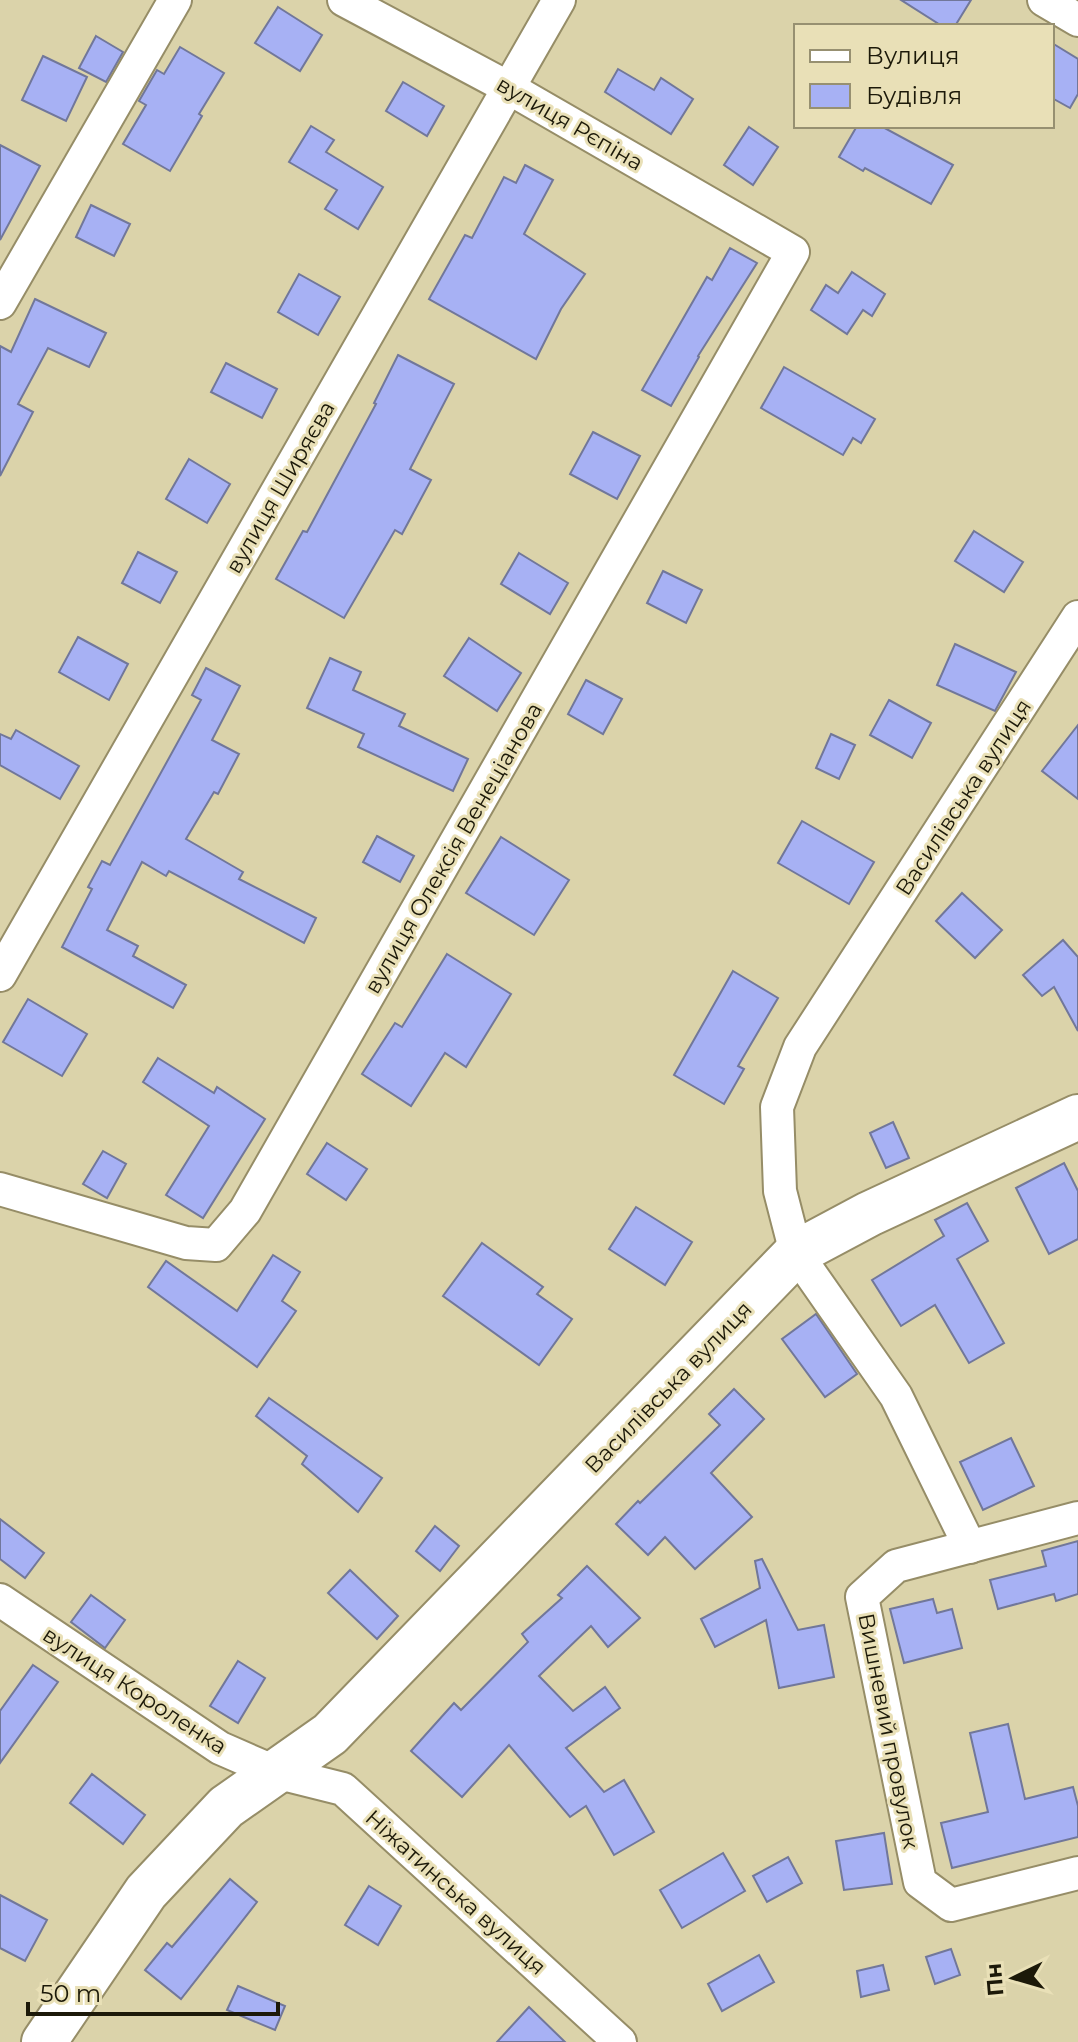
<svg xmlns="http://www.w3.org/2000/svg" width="1078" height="2042" font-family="Montserrat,sans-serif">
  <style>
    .building { fill: #a7b1f4; stroke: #71779a; stroke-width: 2 }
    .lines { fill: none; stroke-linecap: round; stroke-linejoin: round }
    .street-casing { stroke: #968d67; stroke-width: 36 }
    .secondary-casing { stroke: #968d67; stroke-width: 48 }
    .street { stroke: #fff; stroke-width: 32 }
    .secondary { stroke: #fff; stroke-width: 44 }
    .labels { text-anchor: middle; stroke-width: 6; stroke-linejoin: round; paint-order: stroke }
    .street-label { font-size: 22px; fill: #1c1909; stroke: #e9e0b7 }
  </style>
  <rect width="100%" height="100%" fill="#dbd3aa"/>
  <g class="building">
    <path d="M 901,0 L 971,0 L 955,26 L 942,26 Z"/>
    <path d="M 278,7 L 322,35 L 300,71 L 255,43 Z"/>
    <path d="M 96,36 L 123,52 L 106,82 L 79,68 Z"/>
    <path d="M 1052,43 L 1078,59 L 1078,94 L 1070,108 L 1052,98 Z"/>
    <path d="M 180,47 L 224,73 L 199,114 L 202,116 L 170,171 L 123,144 L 146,105 L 139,101 L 157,70 L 164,74 Z"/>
    <path d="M 43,56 L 87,77 L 66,121 L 22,100 Z"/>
    <path d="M 618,69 L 654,90 L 661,78 L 693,99 L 671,134 L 605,92 Z"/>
    <path d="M 403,82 L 444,106 L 427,136 L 386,111 Z"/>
    <path d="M 311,126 L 334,140 L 326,152 L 383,187 L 358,229 L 325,209 L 337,190 L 289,162 Z"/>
    <path d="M 857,126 L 881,126 L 953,165 L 931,204 L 865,168 L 863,171 L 839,157 Z"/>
    <path d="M 749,127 L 778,147 L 753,185 L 724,165 Z"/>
    <path d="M 0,145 L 40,166 L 0,240 Z"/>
    <path d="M 525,165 L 553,180 L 524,234 L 585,274 L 561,309 L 536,359 L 429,299 L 465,235 L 472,238 L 504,177 L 516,183 Z"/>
    <path d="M 91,205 L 130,224 L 114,256 L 76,237 Z"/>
    <path d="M 730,248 L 757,263 L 698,356 L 699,357 L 671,406 L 642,390 L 707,277 L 712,280 Z"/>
    <path d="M 852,272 L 885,294 L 872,316 L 863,310 L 847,334 L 811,310 L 826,285 L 838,293 Z"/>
    <path d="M 299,274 L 340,297 L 318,335 L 278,312 Z"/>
    <path d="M 35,299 L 106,333 L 89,367 L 48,348 L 18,404 L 33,412 L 0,476 L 0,346 L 11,352 Z"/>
    <path d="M 398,355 L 454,384 L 410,469 L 431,480 L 402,534 L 395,530 L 344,618 L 276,579 L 303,531 L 307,532 L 376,404 L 374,403 Z"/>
    <path d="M 226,363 L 277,389 L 262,418 L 211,392 Z"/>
    <path d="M 784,367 L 875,419 L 861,443 L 853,438 L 843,455 L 761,408 Z"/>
    <path d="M 593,432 L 640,456 L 617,499 L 570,474 Z"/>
    <path d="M 189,459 L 230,484 L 207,523 L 166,499 Z"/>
    <path d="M 974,531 L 1023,562 L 1004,592 L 955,561 Z"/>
    <path d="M 138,552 L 177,572 L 160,603 L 122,583 Z"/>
    <path d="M 519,553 L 568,583 L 550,614 L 501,584 Z"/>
    <path d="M 663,571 L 702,590 L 686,623 L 647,603 Z"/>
    <path d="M 78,637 L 128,664 L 109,700 L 59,672 Z"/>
    <path d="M 469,638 L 521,673 L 497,711 L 444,676 Z"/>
    <path d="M 955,644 L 1016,672 L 995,711 L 937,685 Z"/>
    <path d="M 330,658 L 361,672 L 353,690 L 405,714 L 399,726 L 468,759 L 453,791 L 358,747 L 364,734 L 307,708 Z"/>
    <path d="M 206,668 L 240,686 L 212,740 L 239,754 L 218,794 L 214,792 L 186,839 L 243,872 L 239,879 L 316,918 L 304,943 L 169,871 L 166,876 L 142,862 L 107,930 L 138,946 L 133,956 L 186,985 L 173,1008 L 62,947 L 92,889 L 88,887 L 102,861 L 110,865 L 201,700 L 192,695 Z"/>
    <path d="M 586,680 L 622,699 L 603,734 L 568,714 Z"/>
    <path d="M 889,700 L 931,723 L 912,758 L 870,735 Z"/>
    <path d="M 1078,725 L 1078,799 L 1042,771 Z"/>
    <path d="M 16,730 L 79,766 L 60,799 L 0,765 L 0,734 L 11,739 Z"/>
    <path d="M 831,734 L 855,745 L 839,779 L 816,768 Z"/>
    <path d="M 802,821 L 874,862 L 849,904 L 778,863 Z"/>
    <path d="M 377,836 L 414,856 L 400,882 L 363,862 Z"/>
    <path d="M 501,837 L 569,880 L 534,935 L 466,893 Z"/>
    <path d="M 962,893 L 1002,930 L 975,958 L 936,921 Z"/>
    <path d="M 1063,940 L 1078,957 L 1078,1031 L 1054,987 L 1042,996 L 1023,975 Z"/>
    <path d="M 447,954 L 511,994 L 466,1067 L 445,1053 L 411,1106 L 362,1074 L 395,1023 L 402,1027 Z"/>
    <path d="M 733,971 L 778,998 L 738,1066 L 744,1069 L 724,1104 L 674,1075 Z"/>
    <path d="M 28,999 L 87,1034 L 62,1076 L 3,1042 Z"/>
    <path d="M 158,1058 L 214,1093 L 217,1087 L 265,1119 L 203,1218 L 166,1195 L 209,1126 L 143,1082 Z"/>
    <path d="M 893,1122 L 909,1158 L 886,1168 L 870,1133 Z"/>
    <path d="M 327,1143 L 367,1169 L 346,1200 L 307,1174 Z"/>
    <path d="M 103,1151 L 126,1164 L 107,1198 L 83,1184 Z"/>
    <path d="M 1064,1163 L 1078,1191 L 1078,1239 L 1049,1254 L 1016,1188 Z"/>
    <path d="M 967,1203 L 988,1241 L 957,1259 L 1004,1343 L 969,1363 L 935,1305 L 901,1326 L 872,1280 L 944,1236 L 935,1220 Z"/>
    <path d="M 636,1207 L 692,1242 L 665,1285 L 609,1249 Z"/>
    <path d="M 482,1243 L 543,1287 L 537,1294 L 572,1319 L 539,1365 L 443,1296 Z"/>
    <path d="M 273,1255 L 300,1272 L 282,1301 L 296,1311 L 257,1367 L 148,1287 L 166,1261 L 237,1311 Z"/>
    <path d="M 816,1314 L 857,1374 L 825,1397 L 782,1339 Z"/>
    <path d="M 734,1389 L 764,1419 L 711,1473 L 752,1517 L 695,1569 L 665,1537 L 648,1555 L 616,1524 L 638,1501 L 640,1503 L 720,1425 L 709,1414 Z"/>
    <path d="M 269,1398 L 382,1478 L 358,1512 L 302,1464 L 307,1456 L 256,1416 Z"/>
    <path d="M 1011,1438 L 1034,1486 L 983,1510 L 960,1462 Z"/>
    <path d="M 0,1519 L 44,1553 L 25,1578 L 0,1559 Z"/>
    <path d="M 435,1526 L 459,1546 L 440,1571 L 416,1551 Z"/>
    <path d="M 1078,1541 L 1078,1594 L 1056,1601 L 1054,1594 L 998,1609 L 990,1580 L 1046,1566 L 1042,1551 Z"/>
    <path d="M 762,1559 L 798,1630 L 824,1625 L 834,1677 L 779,1688 L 766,1620 L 715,1647 L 701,1619 L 760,1588 L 755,1561 Z"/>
    <path d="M 587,1566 L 640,1618 L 608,1647 L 591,1626 L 539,1676 L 573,1711 L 605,1687 L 620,1708 L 566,1748 L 604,1792 L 624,1780 L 654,1832 L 614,1855 L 586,1806 L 570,1817 L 509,1745 L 462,1797 L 411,1751 L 454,1703 L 461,1710 L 528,1642 L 522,1634 L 562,1598 L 558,1595 Z"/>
    <path d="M 350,1570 L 398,1616 L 377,1639 L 328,1593 Z"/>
    <path d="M 91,1595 L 125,1620 L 105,1648 L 71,1622 Z"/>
    <path d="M 933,1599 L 937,1613 L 952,1609 L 962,1648 L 904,1663 L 890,1609 Z"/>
    <path d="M 238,1661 L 265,1678 L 238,1723 L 210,1706 Z"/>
    <path d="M 33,1665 L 58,1682 L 0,1763 L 0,1711 Z"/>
    <path d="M 1008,1724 L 1025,1799 L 1073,1787 L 1078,1806 L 1078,1837 L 952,1868 L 941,1823 L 988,1812 L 970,1733 Z"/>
    <path d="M 92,1774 L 145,1815 L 123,1844 L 70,1803 Z"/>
    <path d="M 884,1833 L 892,1884 L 844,1890 L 836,1841 Z"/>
    <path d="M 723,1853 L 745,1891 L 682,1928 L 660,1890 Z"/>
    <path d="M 788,1857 L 802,1883 L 767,1902 L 753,1876 Z"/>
    <path d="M 230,1879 L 257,1902 L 181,1999 L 145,1970 L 167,1943 L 172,1947 Z"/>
    <path d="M 369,1886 L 401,1906 L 378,1945 L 345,1925 Z"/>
    <path d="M 0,1895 L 47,1920 L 25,1961 L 0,1948 Z"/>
    <path d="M 951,1949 L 960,1975 L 935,1984 L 926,1957 Z"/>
    <path d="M 759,1955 L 774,1982 L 722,2011 L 708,1984 Z"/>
    <path d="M 883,1965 L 889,1990 L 861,1997 L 857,1971 Z"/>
    <path d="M 238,1986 L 285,2006 L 275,2030 L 227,2010 Z"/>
    <path d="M 529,2007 L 565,2042 L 497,2042 Z"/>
  </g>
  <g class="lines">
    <g class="street-casing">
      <g id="street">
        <path d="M 1044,0 L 1078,20"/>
        <path d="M 0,303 L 175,0"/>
        <path d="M 0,975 L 559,0"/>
        <path d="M 0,1189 L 186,1243 L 216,1245 L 245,1211 L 793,252 L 509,88 L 344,0"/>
        <path d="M 1078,1518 L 896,1566 L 862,1597 L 920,1882 L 951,1905 L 1078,1873"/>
        <path d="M 970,1547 L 896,1396 L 796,1253 L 780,1191 L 777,1107 L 800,1047 L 1078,617"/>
        <path d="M 0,1600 L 220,1748 L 275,1772 L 343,1789 L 620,2042"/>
      </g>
    </g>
    <g class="secondary-casing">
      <path id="secondary" d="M 44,2042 L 146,1892 L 226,1807 L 330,1734 L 796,1253 L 869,1214 L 1078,1117"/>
    </g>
    <use href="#street" class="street"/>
    <use href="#secondary" class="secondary"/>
  </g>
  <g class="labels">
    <g class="street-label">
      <text transform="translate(570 123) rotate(30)" y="8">вулиця Рєпіна</text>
      <text transform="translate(280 487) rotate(-60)" y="8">вулиця Ширяєва</text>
      <text transform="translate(963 797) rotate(-57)" y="8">Василівська вулиця</text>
      <text transform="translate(453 848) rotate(-60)" y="8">вулиця Олексія Венеціанова</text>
      <text transform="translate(668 1387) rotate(-46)" y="8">Василівська вулиця</text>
      <text transform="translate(135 1690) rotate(33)" y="8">вулиця Короленка</text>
      <text transform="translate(889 1731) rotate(79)" y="8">Вишневий провулок</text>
      <text transform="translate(456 1892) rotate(42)" y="8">Ніжатинська вулиця</text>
    </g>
  </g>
  <rect x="794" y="24" width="260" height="104" fill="#e9e0b7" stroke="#979071" stroke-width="2"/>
  <rect x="810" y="50" width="40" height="12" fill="#ffffff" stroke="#979071" stroke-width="2"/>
  <text x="866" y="64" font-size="24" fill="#1c1909">Вулиця</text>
  <rect x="810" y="84" width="40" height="24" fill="#a7b1f4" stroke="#979071" stroke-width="2"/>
  <text x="866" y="104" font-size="24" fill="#1c1909">Будівля</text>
  <g transform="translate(1014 1978) rotate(265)" stroke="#e9e0b7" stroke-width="6" paint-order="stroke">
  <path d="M0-6L14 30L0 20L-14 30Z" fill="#1c1909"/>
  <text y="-12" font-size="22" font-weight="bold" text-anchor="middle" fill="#1c1909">Пн</text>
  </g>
  <path d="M28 2002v12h250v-12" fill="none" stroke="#1c1909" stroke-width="4"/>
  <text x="40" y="2002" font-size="24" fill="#1c1909" stroke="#e9e0b7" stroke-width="6" paint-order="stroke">50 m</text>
</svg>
